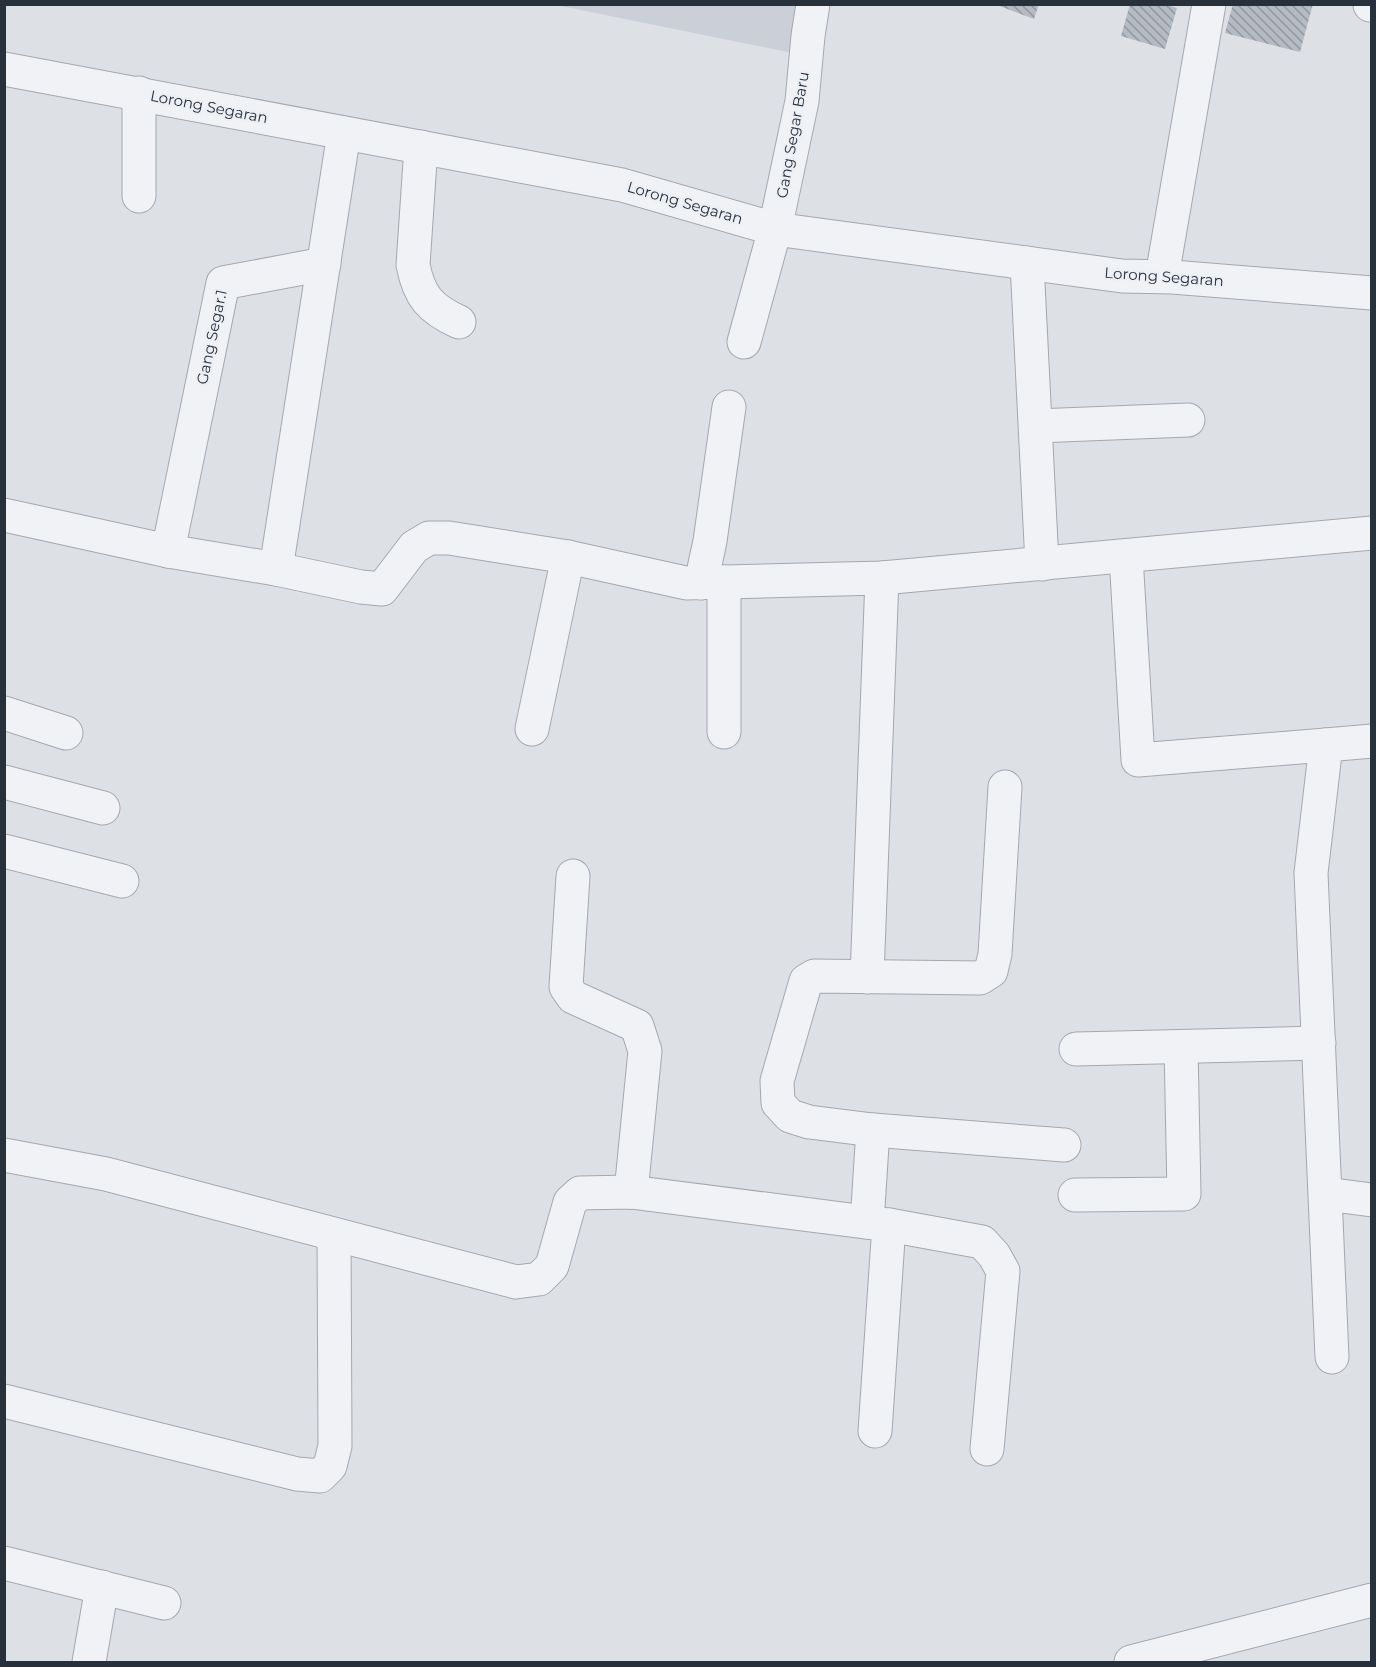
<svg xmlns="http://www.w3.org/2000/svg" width="1376" height="1667" font-family="Montserrat,sans-serif">
  <style>
    .built { fill: #cbd0d8 }
    .building { fill: url(#building-back-hatch) }
    .lines { fill: none; stroke-linecap: round; stroke-linejoin: round }
    .minor-casing { stroke: #a3a8b0; stroke-width: 35 }
    .minor { stroke: #f0f2f5; stroke-width: 33 }
    .labels { text-anchor: middle; stroke-width: 4.5; stroke-linejoin: round; paint-order: stroke }
    .street-label { font-size: 15px; fill: #28303c; stroke: #ecf0f4 }
  </style>
  <defs>
    <pattern id="building-back-hatch" width="6" height="6" patternUnits="userSpaceOnUse" patternTransform="scale(1.5)"><rect width="6" height="6" fill="#b5bbc3"/><path d="M-1 5l2 2M0 0l6 6M5-1l2 2" fill="none" stroke="#9398a0"/></pattern>
  </defs>
  <rect width="100%" height="100%" fill="#dde1e6"/>
  <path class="built" d="M 556,5 L 800,5 L 793,53 Z"/>
  <g class="building">
    <path d="M 994,4 L 1039,4 L 1034,19 Z"/>
    <path d="M 1130,4 L 1164,4 L 1177,8 L 1165,49 L 1121,36 Z"/>
    <path d="M 1233,4 L 1313,4 L 1300,52 L 1225,33 Z"/>
  </g>
  <g class="lines">
    <g class="minor-casing">
      <g id="minor">
        <path d="M 1370,5 L 1372,5"/>
        <path d="M 4,69 L 622,185 L 775,229 L 1122,276 L 1172,277 L 1372,293"/>
        <path d="M 421,147 L 413,265 C 419,296 430,309 459,322"/>
        <path d="M 139,196 L 139,93"/>
        <path d="M 1027,263 L 1042,564"/>
        <path d="M 1162,276 L 1209,4"/>
        <path d="M 744,342 L 775,229 L 802,101 L 808,36 L 813,4"/>
        <path d="M 1036,426 L 1188,420"/>
        <path d="M 4,515 L 168,551 L 276,569 L 361,587 L 382,589 L 414,547 L 429,538 L 449,538 L 568,557 L 686,583 L 882,578 L 1372,533"/>
        <path d="M 168,551 L 223,283 L 324,264"/>
        <path d="M 1126,556 L 1138,760 L 1326,745"/>
        <path d="M 276,569 L 344,133"/>
        <path d="M 724,582 L 724,732"/>
        <path d="M 701,583 L 710,541 L 729,407"/>
        <path d="M 4,713 L 66,733"/>
        <path d="M 532,729 L 568,557"/>
        <path d="M 4,782 L 103,808"/>
        <path d="M 1005,787 L 995,954 L 991,971 L 980,978 L 814,976 L 806,981 L 777,1081 L 778,1103 L 790,1116 L 809,1122 L 873,1130 L 1064,1145"/>
        <path d="M 4,851 L 122,881"/>
        <path d="M 573,876 L 566,987 L 573,997 L 637,1026 L 645,1051 L 631,1192"/>
        <path d="M 867,977 L 882,578"/>
        <path d="M 1076,1049 L 1319,1043"/>
        <path d="M 4,1155 L 106,1174 L 516,1282 L 539,1279 L 552,1266 L 570,1202 L 580,1193 L 631,1192 L 889,1225 L 982,1242 L 994,1255 L 1003,1271 L 987,1449"/>
        <path d="M 1326,1194 L 1372,1200"/>
        <path d="M 1075,1195 L 1184,1194 L 1181,1047"/>
        <path d="M 867,1222 L 873,1130"/>
        <path d="M 1332,1357 L 1311,873 L 1326,745 L 1372,741"/>
        <path d="M 4,1401 L 297,1474 L 320,1476 L 330,1466 L 335,1446 L 334,1235"/>
        <path d="M 875,1431 L 889,1225"/>
        <path d="M 4,1563 L 164,1603"/>
        <path d="M 89,1662 L 102,1587"/>
        <path d="M 1131,1662 L 1372,1600"/>
      </g>
    </g>
    <use href="#minor" class="minor"/>
  </g>
  <g class="labels">
    <g class="street-label">
      <text transform="translate(209 107) rotate(11)" y="5">Lorong Segaran</text>
      <text transform="translate(793 135) rotate(-80)" y="5">Gang Segar Baru</text>
      <text transform="translate(685 203) rotate(16)" y="5">Lorong Segaran</text>
      <text transform="translate(1164 277) rotate(4)" y="5">Lorong Segaran</text>
      <text transform="translate(212 337) rotate(-78)" y="5">Gang Segar.1</text>
    </g>
  </g>
  <rect width="1376" height="1667" fill="none" stroke="#28303c" stroke-width="12"/>
</svg>
